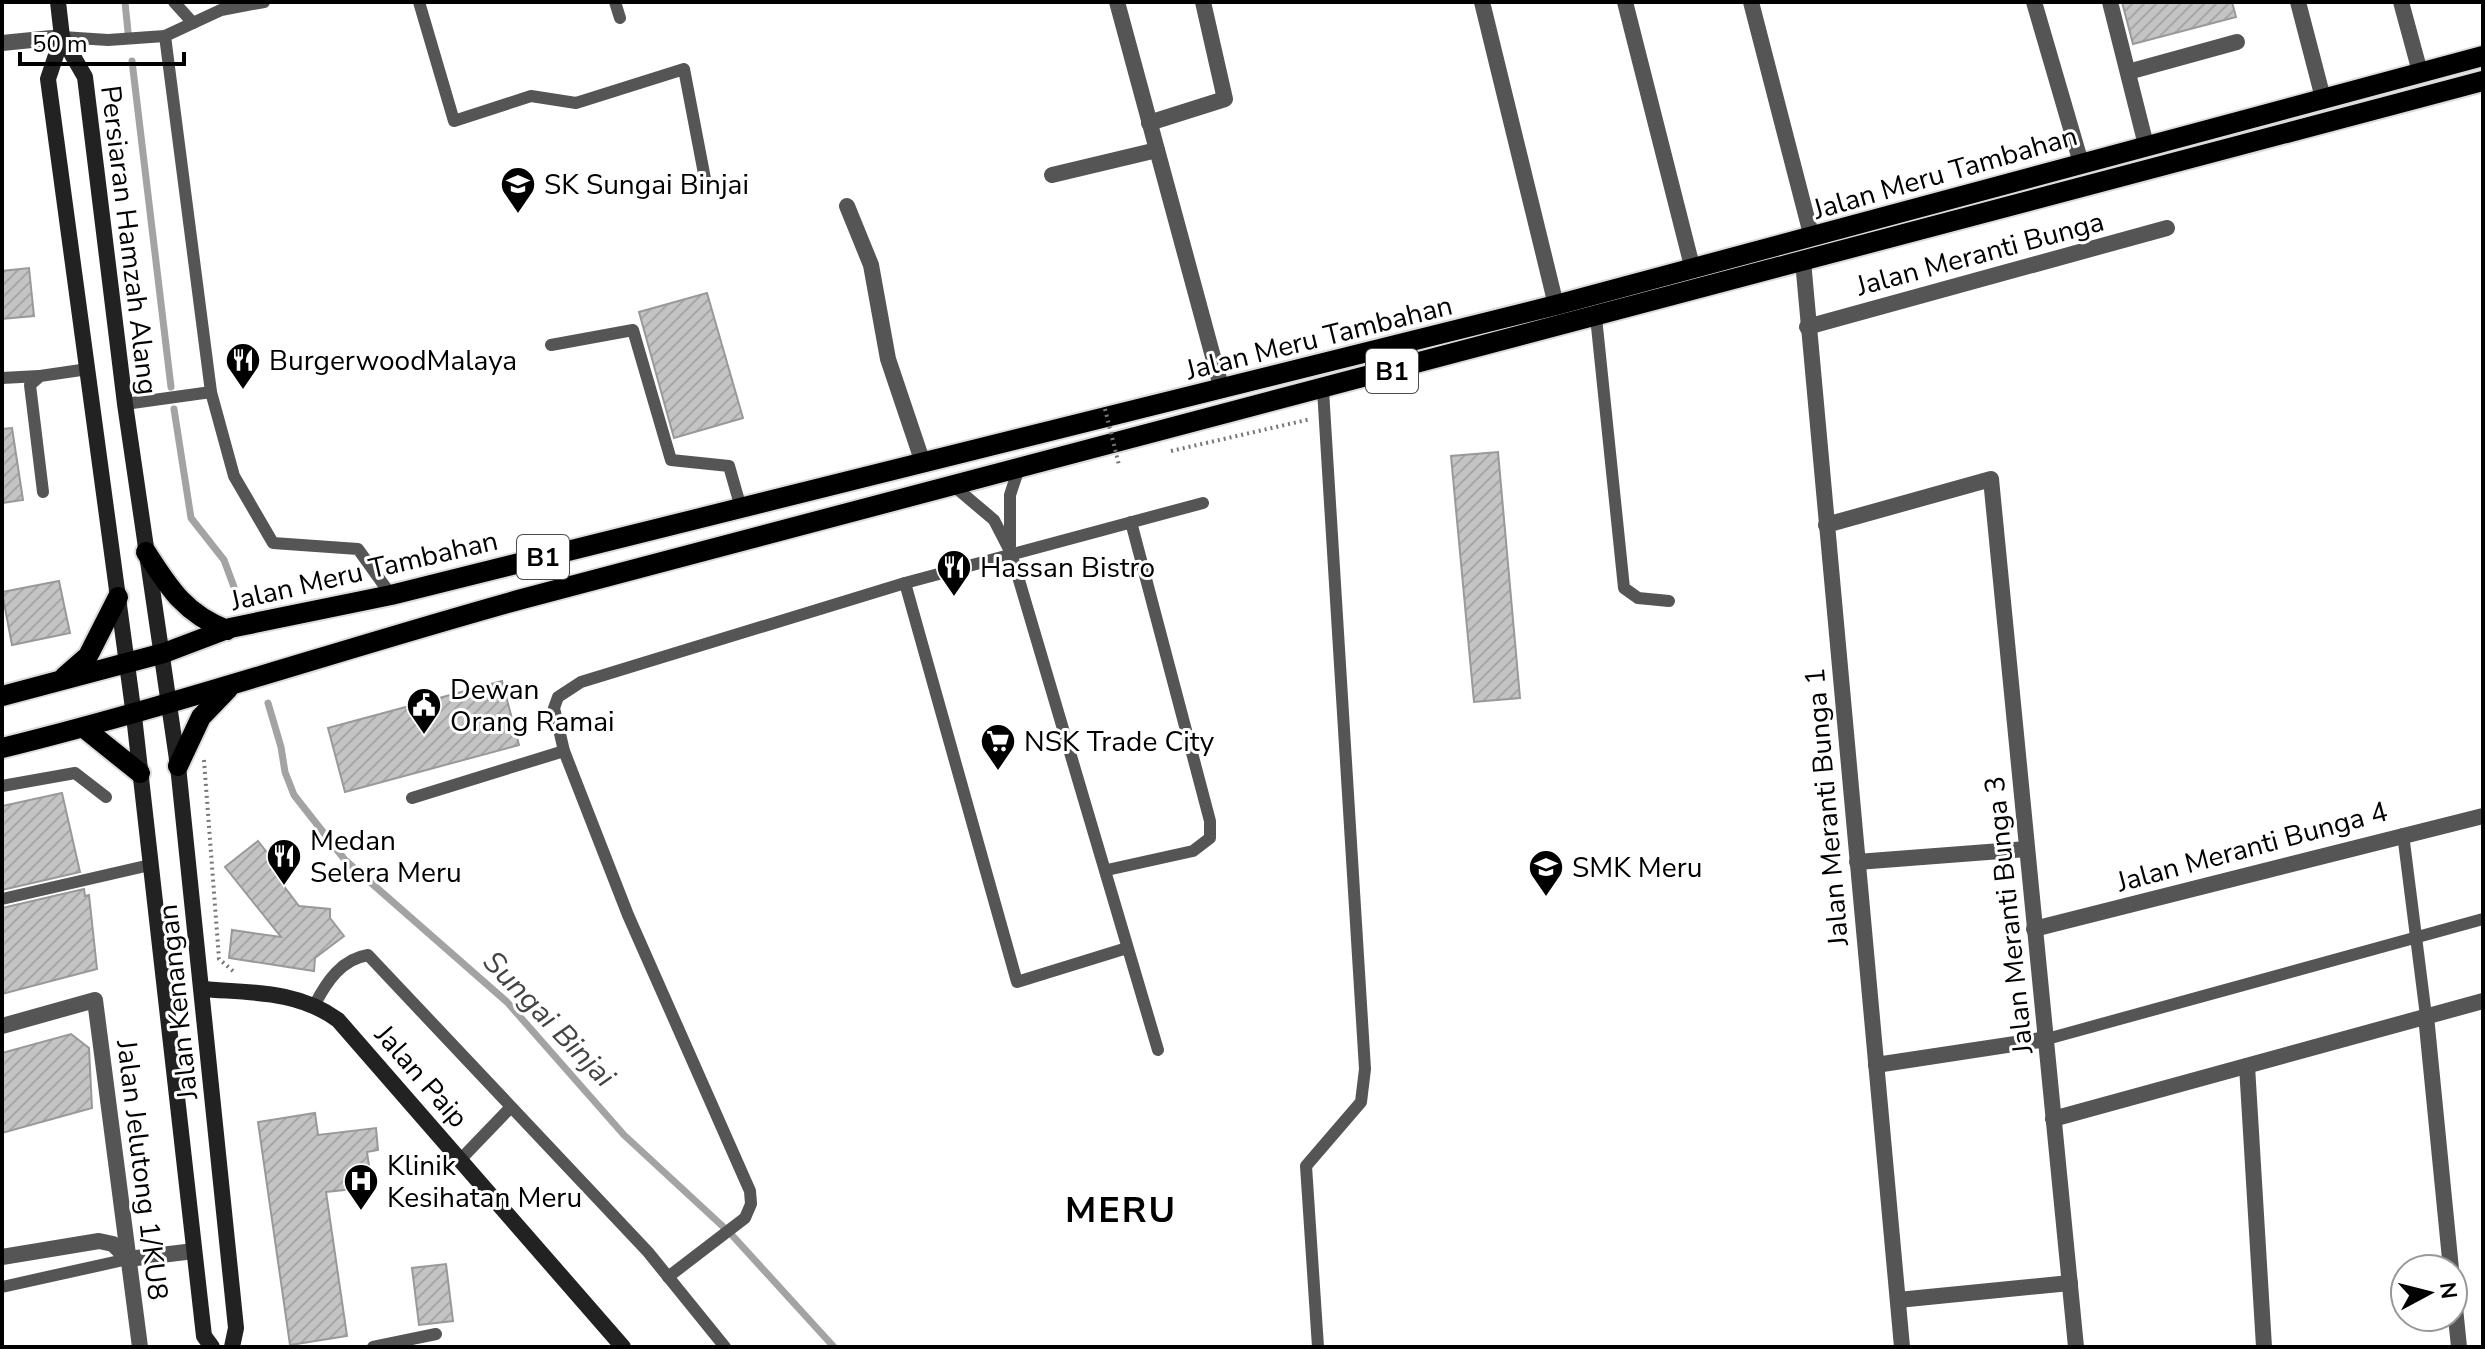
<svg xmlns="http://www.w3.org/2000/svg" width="2485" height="1349" font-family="'Nunito Sans',sans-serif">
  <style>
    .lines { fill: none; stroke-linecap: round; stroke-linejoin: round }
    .stream { stroke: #a3a3a3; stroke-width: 7 }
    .building { fill: url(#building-hatch); stroke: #999; stroke-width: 2 }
    .primary-casing { stroke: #dbdbdb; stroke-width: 24 }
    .path { stroke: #777; stroke-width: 4; stroke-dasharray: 2 4; stroke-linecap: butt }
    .lane { stroke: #555; stroke-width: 12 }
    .street { stroke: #555; stroke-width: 16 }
    .secondary { stroke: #222; stroke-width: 16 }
    .primary { stroke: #000; stroke-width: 20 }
    .path-bridge { stroke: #777; stroke-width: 4; stroke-dasharray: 2 4; stroke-linecap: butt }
    .labels { text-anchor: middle; stroke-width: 6; stroke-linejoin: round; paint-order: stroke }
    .shield { fill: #fff; stroke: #4c4c4c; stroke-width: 2 }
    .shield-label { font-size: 26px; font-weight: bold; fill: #000 }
    .street-label { font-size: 28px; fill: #000; stroke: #fff }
    .poi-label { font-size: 28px; fill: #000; stroke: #fff; text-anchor: start }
    .water-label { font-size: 30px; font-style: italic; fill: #444; stroke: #fff }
    .district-label { font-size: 36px; font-weight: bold; letter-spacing: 2px; fill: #000; stroke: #fff }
  </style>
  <defs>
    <pattern id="building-hatch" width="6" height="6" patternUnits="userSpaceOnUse" patternTransform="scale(2)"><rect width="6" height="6" fill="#c4c4c4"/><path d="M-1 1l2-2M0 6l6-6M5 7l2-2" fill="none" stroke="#a7a7a7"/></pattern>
  </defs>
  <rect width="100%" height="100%" fill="#fff"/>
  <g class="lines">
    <g class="stream">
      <path d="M 125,2 L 128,32"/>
      <path d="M 132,61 L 171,387"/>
      <path d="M 174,409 L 191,518 L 224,560 L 234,587"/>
      <path d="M 268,703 L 281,747 L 285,772 L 294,795 L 345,860 L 507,1002 L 624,1135 L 730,1233 L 834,1347"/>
    </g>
  </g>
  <g class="building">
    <path d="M 2122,2 L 2232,2 L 2236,17 L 2133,44 Z"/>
    <path d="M 29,268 L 34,316 L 2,319 L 2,271 Z"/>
    <path d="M 707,293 L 743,418 L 674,438 L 639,312 Z"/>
    <path d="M 12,428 L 23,500 L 2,503 L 2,429 Z"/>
    <path d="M 1498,452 L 1520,698 L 1474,702 L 1451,456 Z"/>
    <path d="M 59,581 L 70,633 L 12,645 L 2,592 Z"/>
    <path d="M 502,681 L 519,745 L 345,792 L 328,728 Z"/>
    <path d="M 62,793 L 80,872 L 2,890 L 2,806 Z"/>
    <path d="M 258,841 L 269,855 L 276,850 L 292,872 L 280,881 L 299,906 L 330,909 L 330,918 L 344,936 L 315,958 L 314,971 L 229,958 L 232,930 L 281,937 L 225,867 Z"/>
    <path d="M 84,889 L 85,896 L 89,895 L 97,969 L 2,994 L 2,908 Z"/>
    <path d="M 71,1034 L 89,1048 L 92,1108 L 2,1133 L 2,1053 Z"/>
    <path d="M 315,1113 L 318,1135 L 376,1128 L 378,1150 L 367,1152 L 372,1187 L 326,1192 L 347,1336 L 290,1345 L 258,1122 Z"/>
    <path d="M 446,1264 L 453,1321 L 419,1325 L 412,1268 Z"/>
  </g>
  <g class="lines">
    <g class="primary-casing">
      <g id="primary">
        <path d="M 146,552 C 169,588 185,614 227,630"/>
        <path d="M 64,677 L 88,656 L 118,597"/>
        <path d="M 2,696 L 164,653 L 230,628 L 391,595 L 1556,305 L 2483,56"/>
        <path d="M 84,728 L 140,773"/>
        <path d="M 2,748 C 177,705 348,647 522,599 L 2483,81"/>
        <path d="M 178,766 L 201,717 L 228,689"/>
      </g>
    </g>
    <g class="path">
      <path d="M 1171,451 L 1311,419"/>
      <path d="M 204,760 L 219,959 L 233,971"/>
    </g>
    <g class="lane">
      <path d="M 174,2 L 193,23"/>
      <path d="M 419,2 L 454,121 L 531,96 L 576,103 L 684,69 L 706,184"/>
      <path d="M 615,2 L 620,18"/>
      <path d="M 165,36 L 211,392 L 234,476 L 273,543 L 358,549 L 391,595"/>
      <path d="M 62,37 L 108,40 L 165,36 L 221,10 L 264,2"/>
      <path d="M 1596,317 L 1624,588 L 1638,598 L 1669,601"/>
      <path d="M 551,345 L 633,330 L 671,460 L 729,466 L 741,508"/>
      <path d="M 2,378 L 39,376"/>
      <path d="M 125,404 L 211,392"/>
      <path d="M 955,487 L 994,520 L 1011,553 L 1158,1050"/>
      <path d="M 43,492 L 30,385 L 40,376 L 88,369"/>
      <path d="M 1010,546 L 1010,495 L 1018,471"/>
      <path d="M 905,583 L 1017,982 L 1127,948"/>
      <path d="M 2,786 L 75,773 L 106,797"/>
      <path d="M 412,798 L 564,751"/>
      <path d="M 2403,834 L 2426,1016"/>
      <path d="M 1107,870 L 1193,851 L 1210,838 L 1210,821 L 1131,522"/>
      <path d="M 2,899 L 150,865"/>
      <path d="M 315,1004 C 327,981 342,959 368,955 L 648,1252 L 725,1347"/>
      <path d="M 2047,1039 L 2483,919"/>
      <path d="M 460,1160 L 511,1107"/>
      <path d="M 668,1277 L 745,1218 L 751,1204 L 750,1191 L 628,915 L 564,751 L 554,708 L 558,697 L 581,682 L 905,583 L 1203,503"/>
      <path d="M 2,1287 L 128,1259"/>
      <path d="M 373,1347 L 436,1334"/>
      <path d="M 1318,1347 L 1306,1166 L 1361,1102 L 1365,1069 L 1323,390"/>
    </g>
    <g class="street">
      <path d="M 1117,2 L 1222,390"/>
      <path d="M 1482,2 L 1556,305"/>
      <path d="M 1625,2 L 1693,270"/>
      <path d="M 1751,2 L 1812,238"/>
      <path d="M 2034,2 L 2081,163"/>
      <path d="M 2110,2 L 2146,145"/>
      <path d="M 2298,2 L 2323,98"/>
      <path d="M 2401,2 L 2420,72"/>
      <path d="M 2,43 L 62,37"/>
      <path d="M 2128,72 L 2237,42"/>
      <path d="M 1149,123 L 1225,99 L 1203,2"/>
      <path d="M 1052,175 L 1157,150"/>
      <path d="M 847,206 L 871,265 L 888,359 L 923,463"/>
      <path d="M 1803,261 L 1902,1347"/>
      <path d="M 1807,327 L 2167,228"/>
      <path d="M 1826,525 L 1991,479 L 2076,1347"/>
      <path d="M 1857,862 L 2027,849"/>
      <path d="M 2034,929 L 2483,816"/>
      <path d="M 2426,1016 L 2451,1269"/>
      <path d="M 2,1026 L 95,1000 L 140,1347"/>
      <path d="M 1876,1065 L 2047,1039"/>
      <path d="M 2247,1066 L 2264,1347"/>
      <path d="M 2053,1119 L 2483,1001"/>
      <path d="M 2,1257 L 99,1241 L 113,1244 L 128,1259"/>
      <path d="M 128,1259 L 194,1251"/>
      <path d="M 2453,1288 L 2459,1347"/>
      <path d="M 1898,1300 L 2070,1283"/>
    </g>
    <g class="secondary">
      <path d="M 58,2 L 62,37 L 85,77 L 125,404 L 178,766 L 236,1328 L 232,1347"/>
      <path d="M 62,37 L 48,79 L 134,716 L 204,1336 L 212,1347"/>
      <path d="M 202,989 C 251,993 297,990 338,1020 L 623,1347"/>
    </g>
    <use href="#primary" class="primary"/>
    <path class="path-bridge" d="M 1105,409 L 1119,465"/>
  </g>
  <defs>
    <g id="school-pin" transform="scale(1.8)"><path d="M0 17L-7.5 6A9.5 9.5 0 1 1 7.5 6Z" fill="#000" stroke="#fff"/><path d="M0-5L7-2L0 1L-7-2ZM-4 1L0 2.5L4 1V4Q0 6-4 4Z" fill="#fff"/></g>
    <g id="restaurant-pin" transform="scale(1.8)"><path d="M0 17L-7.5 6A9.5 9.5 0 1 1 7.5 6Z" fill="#000" stroke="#fff"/><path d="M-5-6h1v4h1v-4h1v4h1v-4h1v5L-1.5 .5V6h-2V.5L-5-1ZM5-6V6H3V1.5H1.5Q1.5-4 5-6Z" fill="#fff"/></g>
    <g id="civic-pin" transform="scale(1.8)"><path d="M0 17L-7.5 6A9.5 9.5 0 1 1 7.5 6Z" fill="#000" stroke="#fff"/><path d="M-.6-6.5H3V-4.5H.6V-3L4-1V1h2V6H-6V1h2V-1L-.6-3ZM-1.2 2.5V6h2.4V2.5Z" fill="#fff"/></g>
    <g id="supermarket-pin" transform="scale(1.8)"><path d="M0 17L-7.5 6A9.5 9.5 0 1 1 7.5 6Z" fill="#000" stroke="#fff"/><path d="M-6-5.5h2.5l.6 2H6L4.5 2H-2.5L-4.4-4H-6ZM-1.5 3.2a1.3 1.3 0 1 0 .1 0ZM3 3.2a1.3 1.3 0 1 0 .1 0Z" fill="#fff"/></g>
    <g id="hospital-pin" transform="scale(1.8)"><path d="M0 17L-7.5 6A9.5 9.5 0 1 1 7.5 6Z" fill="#000" stroke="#fff"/><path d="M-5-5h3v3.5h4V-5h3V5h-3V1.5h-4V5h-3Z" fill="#fff"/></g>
  </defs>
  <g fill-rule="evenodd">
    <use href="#school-pin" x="518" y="184"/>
    <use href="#restaurant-pin" x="243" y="360"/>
    <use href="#restaurant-pin" x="954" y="567"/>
    <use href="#civic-pin" x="424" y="705"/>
    <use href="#supermarket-pin" x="998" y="741"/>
    <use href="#restaurant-pin" x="284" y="856"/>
    <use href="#school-pin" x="1546" y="867"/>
    <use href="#hospital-pin" x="361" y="1181"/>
  </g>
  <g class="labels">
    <g class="shield">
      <rect x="1366" y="349" width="52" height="44" rx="6"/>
      <rect x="517" y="535" width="52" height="44" rx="6"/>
    </g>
    <g class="shield-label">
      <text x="1392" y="380">B1</text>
      <text x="543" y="566">B1</text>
    </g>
    <g class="street-label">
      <text transform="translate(1945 172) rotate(-16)" y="10">Jalan Meru Tambahan</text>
      <text transform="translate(130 240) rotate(83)" y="10">Persiaran Hamzah Alang</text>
      <text transform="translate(1980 253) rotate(-15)" y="10">Jalan Meranti Bunga</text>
      <text transform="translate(1319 337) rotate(-14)" y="10">Jalan Meru Tambahan</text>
      <text transform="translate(364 570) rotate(-13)" y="10">Jalan Meru Tambahan</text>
      <text transform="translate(1826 807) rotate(-95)" y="10">Jalan Meranti Bunga 1</text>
      <text transform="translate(2252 846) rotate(-15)" y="10">Jalan Meranti Bunga 4</text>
      <text transform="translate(2008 915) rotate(-96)" y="10">Jalan Meranti Bunga 3</text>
      <text transform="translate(177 1002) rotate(-96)" y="10">Jalan Kenangan</text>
      <text transform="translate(422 1076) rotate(49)" y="10">Jalan Paip</text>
      <text transform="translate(143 1170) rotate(83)" y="10">Jalan Jelutong 1/KU8</text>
    </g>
    <g class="poi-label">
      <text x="544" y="194">SK Sungai Binjai</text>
      <text x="269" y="370">BurgerwoodMalaya</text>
      <text x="980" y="577">Hassan Bistro</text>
      <text x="450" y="699">Dewan<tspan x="450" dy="32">Orang Ramai</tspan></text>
      <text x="1024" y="751">NSK Trade City</text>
      <text x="310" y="850">Medan<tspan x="310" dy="32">Selera Meru</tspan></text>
      <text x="1572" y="877">SMK Meru</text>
      <text x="387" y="1175">Klinik<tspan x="387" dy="32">Kesihatan Meru</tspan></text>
    </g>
    <g class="water-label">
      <text transform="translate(549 1019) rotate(46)" y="10">Sungai Binjai</text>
    </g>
    <g class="district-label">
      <text x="1121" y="1222">MERU</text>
    </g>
  </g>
  <rect width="2485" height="1349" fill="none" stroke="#000000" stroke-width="8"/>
  <g transform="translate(2429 1293) rotate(83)"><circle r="38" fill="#ffffff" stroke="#999999" stroke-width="2"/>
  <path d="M0-6L14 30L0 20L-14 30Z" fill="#000000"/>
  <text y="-12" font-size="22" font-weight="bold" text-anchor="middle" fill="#000000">N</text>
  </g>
  <path d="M20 52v12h164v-12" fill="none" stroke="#000000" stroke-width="4"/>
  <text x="32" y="52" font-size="24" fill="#000000" stroke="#ffffff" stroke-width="6" paint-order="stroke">50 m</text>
</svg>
